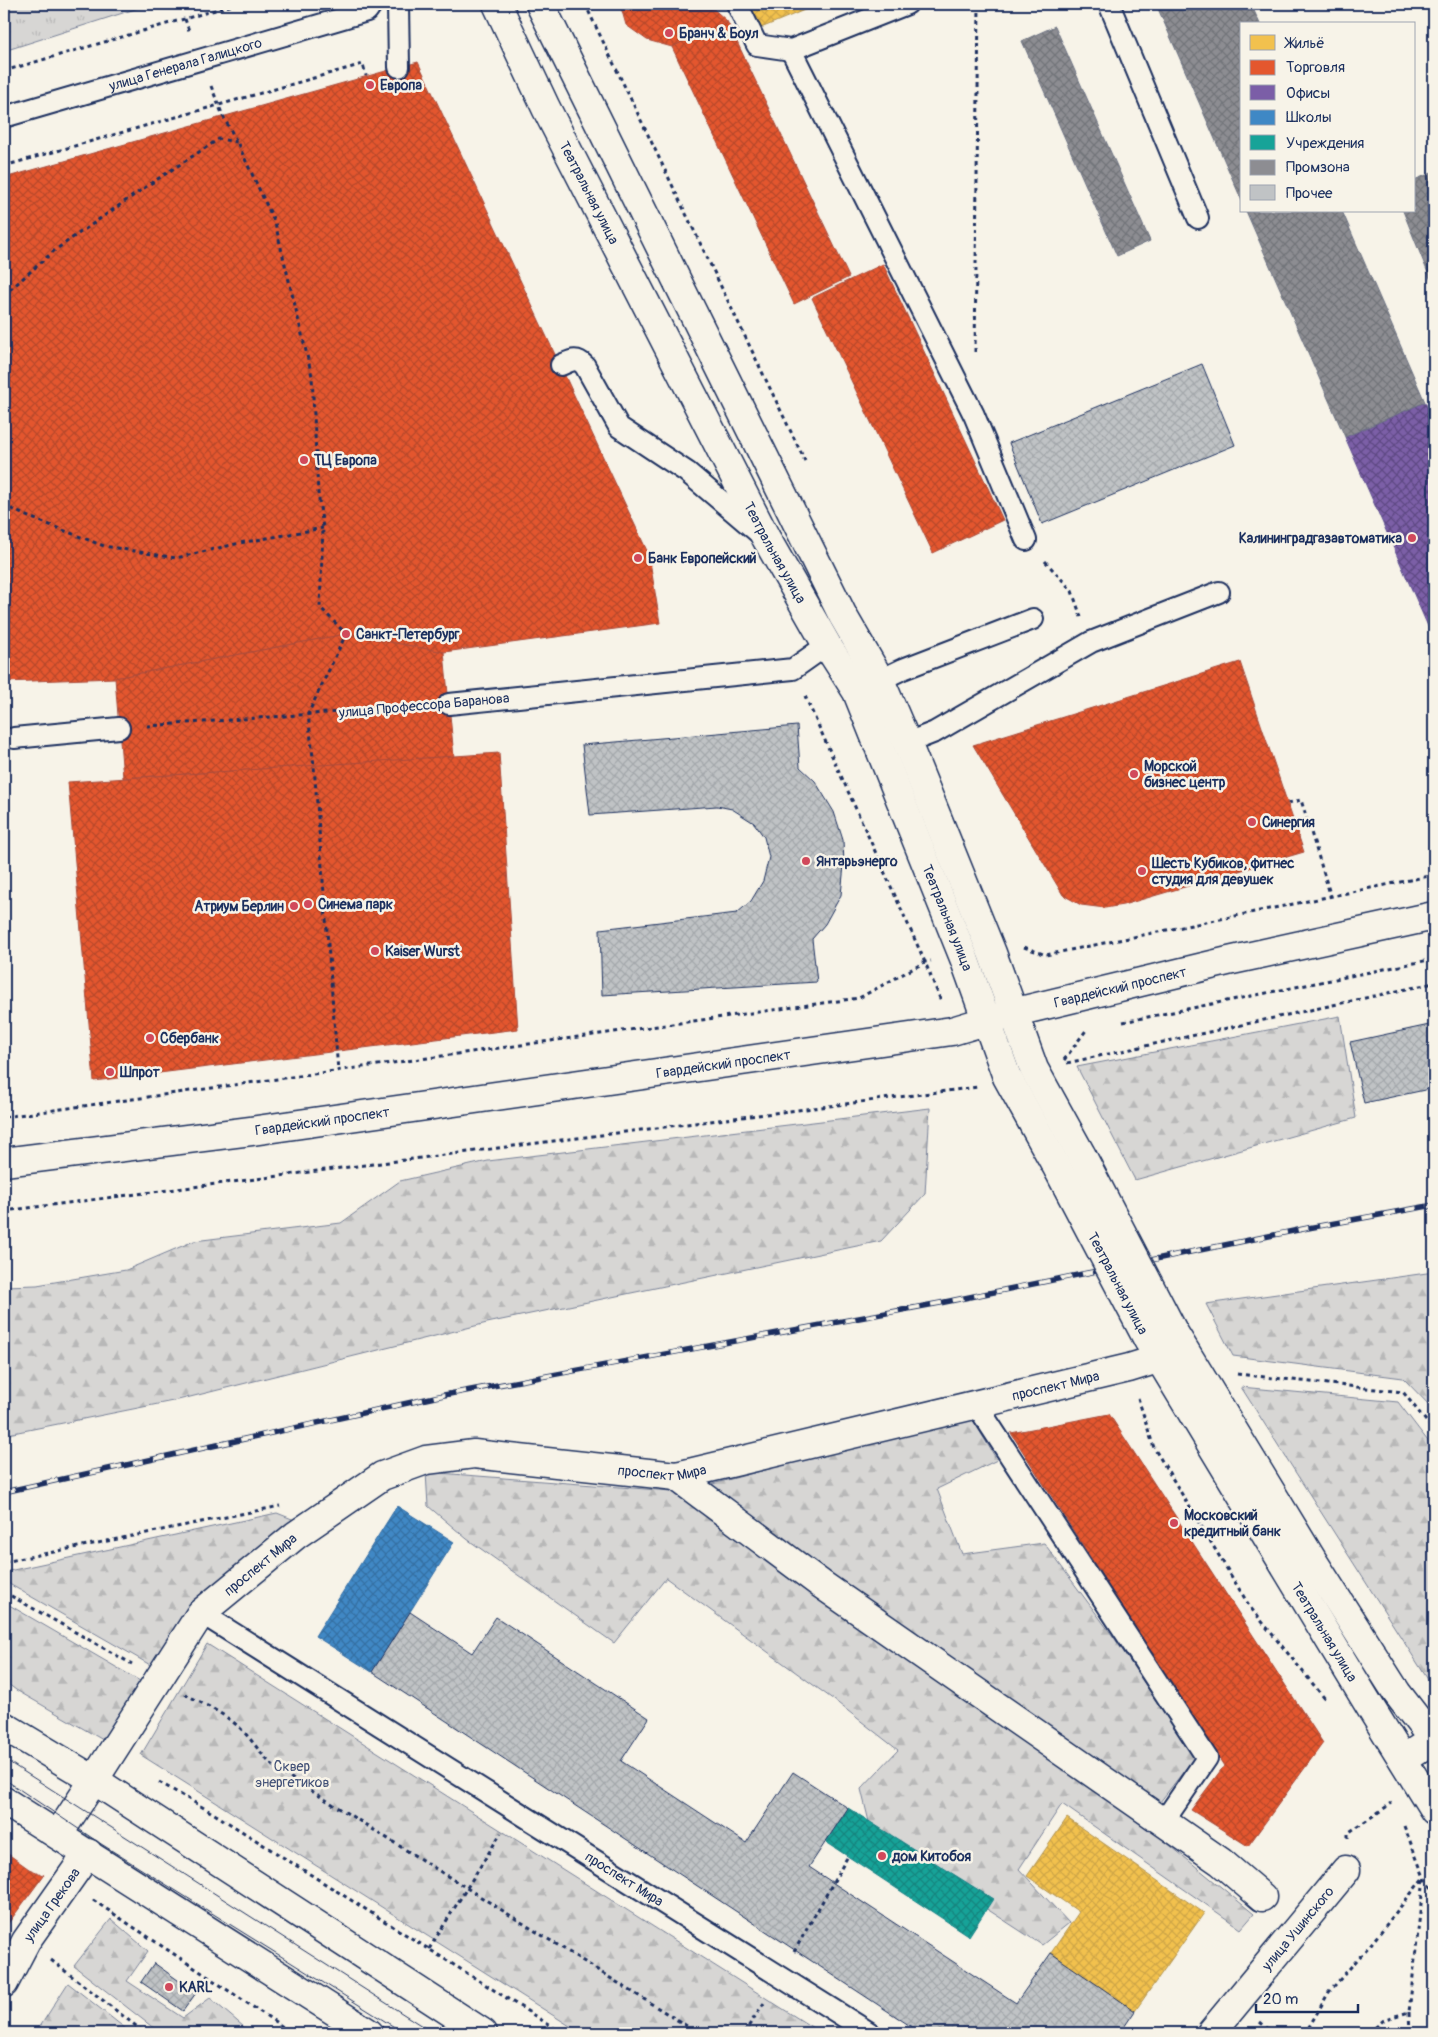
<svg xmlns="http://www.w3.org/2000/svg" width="1438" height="2037" font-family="Pangolin,sans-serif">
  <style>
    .grass { fill: url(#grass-tufts); stroke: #798299 }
    .forest { fill: url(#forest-firs); stroke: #798299 }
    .homes { fill: url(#homes-cross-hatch); stroke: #b29553 }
    .shops { fill: url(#shops-cross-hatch); stroke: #a84b3c }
    .offices { fill: url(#offices-cross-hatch); stroke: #5e5091 }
    .schools { fill: url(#schools-cross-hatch); stroke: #346da6 }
    .public { fill: url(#public-cross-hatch); stroke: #188087 }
    .industry { fill: url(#industry-cross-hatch); stroke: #6b7182 }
    .building { fill: url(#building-cross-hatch); stroke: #1b2f5e }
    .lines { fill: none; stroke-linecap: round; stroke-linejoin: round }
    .lane-casing { stroke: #1b2f5e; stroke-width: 24 }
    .street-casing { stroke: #1b2f5e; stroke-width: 31 }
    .secondary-casing { stroke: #1b2f5e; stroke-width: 31 }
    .primary-casing { stroke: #1b2f5e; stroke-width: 31 }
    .path { stroke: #1b2f5e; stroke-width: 3; stroke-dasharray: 4 4; stroke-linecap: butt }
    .lane { stroke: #f7f3e8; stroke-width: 20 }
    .street { stroke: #f7f3e8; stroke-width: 28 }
    .secondary { stroke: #f7f3e8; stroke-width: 28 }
    .primary { stroke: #f7f3e8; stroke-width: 28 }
    .tram { stroke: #1b2f5e; stroke-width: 1 }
    .rail-casing { stroke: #1b2f5e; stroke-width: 5.5 }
    .rail { stroke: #f7f3e8; stroke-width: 4; stroke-dasharray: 11; stroke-linecap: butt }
    .primary-bridge-casing { stroke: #1b2f5e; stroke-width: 31; stroke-linecap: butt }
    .primary-bridge { stroke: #f7f3e8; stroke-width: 28 }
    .poi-dot { fill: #d1495b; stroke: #f7f3e8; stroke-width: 2 }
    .labels { text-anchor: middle; stroke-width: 5; stroke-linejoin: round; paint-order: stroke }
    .poi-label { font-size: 14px; font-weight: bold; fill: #1b2f5e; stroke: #f7f3e8; text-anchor: start }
    .street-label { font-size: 14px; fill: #1b2f5e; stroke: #f7f3e8 }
    .park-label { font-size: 14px; fill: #415076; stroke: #f7f3e8 }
  </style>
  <defs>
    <pattern id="grass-tufts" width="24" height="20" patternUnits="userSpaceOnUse" patternTransform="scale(1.25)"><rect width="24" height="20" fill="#d7d6d4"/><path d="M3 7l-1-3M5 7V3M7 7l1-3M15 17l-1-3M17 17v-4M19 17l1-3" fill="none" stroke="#b8b8b8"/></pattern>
    <pattern id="forest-firs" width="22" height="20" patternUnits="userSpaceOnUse" patternTransform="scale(1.25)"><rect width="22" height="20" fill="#d7d6d4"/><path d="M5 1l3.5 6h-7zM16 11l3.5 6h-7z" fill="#b8b8b8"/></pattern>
    <pattern id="homes-cross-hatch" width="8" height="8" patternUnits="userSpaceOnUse" patternTransform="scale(1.25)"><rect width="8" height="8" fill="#f2c14e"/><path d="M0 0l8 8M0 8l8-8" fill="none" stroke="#cfa646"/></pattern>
    <pattern id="shops-cross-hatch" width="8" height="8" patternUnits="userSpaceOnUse" patternTransform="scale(1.25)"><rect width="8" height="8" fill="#e4572e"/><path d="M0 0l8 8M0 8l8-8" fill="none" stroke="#b8482a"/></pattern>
    <pattern id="offices-cross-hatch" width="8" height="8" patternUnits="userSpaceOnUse" patternTransform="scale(1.25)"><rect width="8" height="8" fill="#7b5ea7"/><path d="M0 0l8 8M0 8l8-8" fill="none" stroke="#5e4a84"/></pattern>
    <pattern id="schools-cross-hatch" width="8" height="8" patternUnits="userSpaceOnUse" patternTransform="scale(1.25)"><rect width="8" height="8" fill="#3f88c5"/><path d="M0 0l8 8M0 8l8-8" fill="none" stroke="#3470a3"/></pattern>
    <pattern id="public-cross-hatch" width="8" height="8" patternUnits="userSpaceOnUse" patternTransform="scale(1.25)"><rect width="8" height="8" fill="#17a398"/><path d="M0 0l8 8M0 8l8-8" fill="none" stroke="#14857f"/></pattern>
    <pattern id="industry-cross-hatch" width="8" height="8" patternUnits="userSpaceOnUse" patternTransform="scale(1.25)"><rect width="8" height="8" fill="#8d8d92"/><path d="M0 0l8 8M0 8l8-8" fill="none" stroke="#72747a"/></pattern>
    <pattern id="building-cross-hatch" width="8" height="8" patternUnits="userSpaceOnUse" patternTransform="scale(1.25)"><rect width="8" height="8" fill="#c0c3c5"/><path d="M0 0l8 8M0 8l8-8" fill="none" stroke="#a4a8ac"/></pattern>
  </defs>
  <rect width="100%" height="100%" fill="#f7f3e8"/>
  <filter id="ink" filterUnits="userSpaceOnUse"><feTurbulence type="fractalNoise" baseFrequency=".02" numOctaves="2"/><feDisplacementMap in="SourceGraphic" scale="10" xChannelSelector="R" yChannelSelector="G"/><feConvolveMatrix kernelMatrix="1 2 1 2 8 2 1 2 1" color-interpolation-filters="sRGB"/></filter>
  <g filter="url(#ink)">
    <path class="grass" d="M 4,4 L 151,4 L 4,51 Z"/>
    <g class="forest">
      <path d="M 1340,1016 L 1356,1118 L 1135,1180 L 1077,1067 Z"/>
      <path d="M 930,1108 L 925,1194 L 881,1241 L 487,1323 L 178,1400 L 8,1434 L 4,1433 L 4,1286 L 37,1285 L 126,1270 L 194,1241 L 341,1223 L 400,1181 L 488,1161 Z"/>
      <path d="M 1434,1272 L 1434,1410 L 1403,1378 L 1233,1356 L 1206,1304 Z"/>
      <path d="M 1241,1387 L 1398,1402 L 1434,1449 L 1434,1689 Z"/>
      <path d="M 970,1415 L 997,1460 L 937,1489 L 962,1554 L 1044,1543 L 1115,1639 L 1194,1758 L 1160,1802 L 840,1584 L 705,1486 Z"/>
      <path d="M 426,1472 L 671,1491 L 1150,1829 L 1254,1914 L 1241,1929 L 1062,1804 L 1019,1869 L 1069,1923 L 1042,1945 L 872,1834 L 861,1789 L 898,1750 L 834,1700 L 666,1578 L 614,1643 L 467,1539 L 428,1506 Z"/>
      <path d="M 277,1513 L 297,1521 L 152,1666 L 4,1581 L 4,1572 Z"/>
      <path d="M 4,1602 L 140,1681 L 103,1740 L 16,1690 L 4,1681 Z"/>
      <path d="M 207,1644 L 821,2033 L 581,2033 L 141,1755 Z"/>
      <path d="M 111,1919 L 148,1951 L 127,1981 L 183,2018 L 210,1998 L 251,2033 L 160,2033 L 74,1966 Z"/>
      <path d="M 68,1983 L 131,2033 L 36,2033 Z"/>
    </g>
    <g class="homes">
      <path d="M 750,4 L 819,4 L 761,28 Z"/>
      <path d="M 1067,1818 L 1204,1913 L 1135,2011 L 1051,1953 L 1079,1912 L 1027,1876 Z"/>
    </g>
    <g class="shops">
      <path d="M 620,4 L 708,4 L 727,21 L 672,47 L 647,40 L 626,25 Z"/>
      <path d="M 727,21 L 849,277 L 794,304 L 672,47 Z"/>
      <path d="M 418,62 L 649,555 L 660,623 L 444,652 L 346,634 L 115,678 L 4,682 L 4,178 Z"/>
      <path d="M 883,264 L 1003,520 L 933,553 L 812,298 Z"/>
      <path d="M 346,634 L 444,652 L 454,757 L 123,778 L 115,678 Z"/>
      <path d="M 1240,662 L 1304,852 L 1123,905 L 1105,908 L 1081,905 L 1063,895 L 973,745 Z"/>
      <path d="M 499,753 L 518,1029 L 94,1081 L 68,782 Z"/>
      <path d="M 1109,1414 L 1323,1743 L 1248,1846 L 1191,1810 L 1224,1766 L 1011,1433 Z"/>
      <path d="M 4,1851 L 29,1869 L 44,1875 L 4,1929 Z"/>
    </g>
    <path class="offices" d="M 1425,402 L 1434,423 L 1434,640 L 1345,437 Z"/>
    <path class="schools" d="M 397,1506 L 454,1542 L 372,1672 L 315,1636 Z"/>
    <path class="public" d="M 848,1808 L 993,1899 L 969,1936 L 826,1842 Z"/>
    <g class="industry">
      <path d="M 1156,4 L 1251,4 L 1260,24 L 1242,24 L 1242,201 Z"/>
      <path d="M 1055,26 L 1150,241 L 1117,256 L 1022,41 Z"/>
      <path d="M 1434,172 L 1434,283 L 1432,283 L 1403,211 L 1414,211 L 1414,180 Z"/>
      <path d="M 1246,211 L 1342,211 L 1425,402 L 1345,437 Z"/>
    </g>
    <g class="building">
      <path d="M 1202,364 L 1235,445 L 1042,524 L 1009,443 Z"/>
      <path d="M 797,726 L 800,767 L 815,781 L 834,812 L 843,840 L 844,865 L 841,895 L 825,924 L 812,939 L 817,982 L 602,995 L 600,929 L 737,913 L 751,901 L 763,881 L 769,857 L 764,837 L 754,823 L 732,809 L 717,806 L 590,815 L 582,745 Z"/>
      <path d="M 1434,1024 L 1434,1088 L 1364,1103 L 1350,1042 Z"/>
      <path d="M 410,1612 L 472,1653 L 496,1617 L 649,1718 L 621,1761 L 746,1843 L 793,1772 L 848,1808 L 809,1867 L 1016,2003 L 1051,1953 L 1135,2011 L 1120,2033 L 921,2033 L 372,1672 Z"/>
      <path d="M 154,1963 L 196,1993 L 183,2011 L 141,1982 Z"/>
    </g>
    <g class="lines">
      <g class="lane-casing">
        <g id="lane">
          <path d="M 398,4 L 399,67"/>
          <path d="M 737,4 L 757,45 L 791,50 L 907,4"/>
          <path d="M 1109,4 L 1198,218"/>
          <path d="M 791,50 L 974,415 L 1026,540"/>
          <path id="s1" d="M 4,117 L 367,11 L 372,4"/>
          <path d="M 561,365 C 572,360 577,357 585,366 L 619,427 L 687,472 L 759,533"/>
          <path d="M 880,680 L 903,669 L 1033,619"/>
          <path d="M 449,704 L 793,669 L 827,645"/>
          <path d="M 14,738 L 119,728"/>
          <path d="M 907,743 L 935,732 L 1091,642 L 1219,592"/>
          <path d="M 976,1404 L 1207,1758 L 1164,1821"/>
          <path id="s2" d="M 201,1613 L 870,2033"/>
        </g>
      </g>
      <g class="street-casing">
        <g id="street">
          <path d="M 676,1476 L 821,1584 L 1221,1862 L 1262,1897"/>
          <path d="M 1403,1759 L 1434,1739"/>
          <path id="s3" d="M 4,1983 L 26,1941 L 88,1853"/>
          <path id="s4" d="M 1211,2033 L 1346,1870"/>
        </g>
      </g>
      <g class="secondary-casing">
        <g id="secondary">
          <path id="s5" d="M 4,1162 L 251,1131 L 952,1031 L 1012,1013 L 1228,961 L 1434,916"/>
          <path id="s6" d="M 94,1780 L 201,1613 L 296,1535 L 382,1476 L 426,1460 L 474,1454 L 676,1476 L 1129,1368 L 1158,1359"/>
        </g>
      </g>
      <g class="primary-casing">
        <g id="primary">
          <path id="s7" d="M 497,4 L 546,108 L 766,538 L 827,645 L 857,692 L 964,958 L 1007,1077 L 1058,1169"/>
          <path d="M 540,4 L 843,616 L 880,680 L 907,743 L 992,953 L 1034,1069 L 1082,1156"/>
          <path d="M 1173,1331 L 1313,1561 L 1397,1693 L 1434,1741"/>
          <path id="s8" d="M 1148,1340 L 1372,1710 L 1434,1810"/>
          <path d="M 4,1726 L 94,1780 L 483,2033"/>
          <path d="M 4,1801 L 369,2033"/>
          <path d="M 58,1835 L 94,1780"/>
        </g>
      </g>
      <g class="path">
        <path d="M 585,4 L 805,461"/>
        <path d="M 185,19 L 190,34"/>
        <path d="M 4,71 L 236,4"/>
        <path d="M 211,86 L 223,116 L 237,142 L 275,223 L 312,376 L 318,493 L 323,528 L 320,607 L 346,634 L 308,714 L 314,766 L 338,1071"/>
        <path d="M 4,166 L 363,64 L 366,76"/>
        <path d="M 4,295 L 55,250 L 150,184 L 219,139 L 237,142"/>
        <path d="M 975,352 L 979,4"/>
        <path d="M 4,505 L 24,515 L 104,546 L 176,558 L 240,543 L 323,528"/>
        <path d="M 1045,561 L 1072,591 L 1081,617"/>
        <path d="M 805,696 L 925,962 L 941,1001"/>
        <path d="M 147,726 L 422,706"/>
        <path d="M 1288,803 L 1301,800 L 1331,897"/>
        <path d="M 1024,947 L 1046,955 L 1434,875"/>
        <path d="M 1123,1022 L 1434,959"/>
        <path d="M 1064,1060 L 1087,1029"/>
        <path d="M 1067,1063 L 1434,983"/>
        <path d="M 4,1117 L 859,998 L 925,962 L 931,961"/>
        <path d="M 4,1211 L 978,1087"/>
        <path d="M 1237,1374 L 1403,1392 L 1434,1431"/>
        <path d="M 1138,1398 L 1154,1448 L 1250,1607 L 1326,1700"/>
        <path d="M 4,1562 L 280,1506"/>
        <path d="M 4,1592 L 132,1664"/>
        <path d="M 185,1694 C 205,1705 228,1715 244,1732 C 255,1744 263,1757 275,1768 L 698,2033"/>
        <path d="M 159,1782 L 216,1815 L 562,2033"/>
        <path d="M 1404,1826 L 1424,1877 L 1434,1891"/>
        <path d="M 1348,1838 L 1348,1833 L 1392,1803"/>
        <path d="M 93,1900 L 292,2033"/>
        <path d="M 429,1949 L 501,1833"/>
        <path d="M 794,1952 L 848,1856"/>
        <path d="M 51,1960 L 145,2033"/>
        <path d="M 1409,2012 L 1410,2033"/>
        <path d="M 1260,2022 L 1273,2033"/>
        <path d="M 744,2033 L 766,2000"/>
        <path d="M 1302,2033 L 1309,2027 L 1329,1992 L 1371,1944 L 1424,1877"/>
        <path d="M 1369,2033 L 1385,2019 L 1409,2012 L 1424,1877"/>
      </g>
      <use href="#lane" class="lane"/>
      <use href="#street" class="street"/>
      <use href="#secondary" class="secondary"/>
      <use href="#primary" class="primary"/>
      <g class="tram">
        <path d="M 4,1759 L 433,2033"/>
        <path d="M 4,1779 L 98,1842 L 404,2033"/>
      </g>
      <g class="rail-casing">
        <path id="rail" d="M 4,1492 L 444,1395 L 940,1303 L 1308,1228 L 1434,1205"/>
      </g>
      <use href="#rail" class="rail"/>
      <g class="primary-bridge-casing">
        <g id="primary-bridge">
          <path d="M 1082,1156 L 1173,1331"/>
          <path id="s9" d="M 1058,1169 L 1148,1340"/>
        </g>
      </g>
      <use href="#primary-bridge" class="primary-bridge"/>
    </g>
  </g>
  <g class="poi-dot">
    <circle cx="669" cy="33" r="5"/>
    <circle cx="370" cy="85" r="5"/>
    <circle cx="304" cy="460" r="5"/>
    <circle cx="1412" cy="538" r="5"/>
    <circle cx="638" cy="558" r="5"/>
    <circle cx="346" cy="634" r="5"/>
    <circle cx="1134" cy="774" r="5"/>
    <circle cx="1252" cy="822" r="5"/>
    <circle cx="806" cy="861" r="5"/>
    <circle cx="1142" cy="871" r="5"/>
    <circle cx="308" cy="904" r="5"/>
    <circle cx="294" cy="906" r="5"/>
    <circle cx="375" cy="951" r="5"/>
    <circle cx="150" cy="1038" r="5"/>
    <circle cx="110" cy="1072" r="5"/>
    <circle cx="1174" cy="1523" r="5"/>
    <circle cx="882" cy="1856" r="5"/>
    <circle cx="169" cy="1987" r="5"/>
  </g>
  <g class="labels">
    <g class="poi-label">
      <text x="679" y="38">Бранч &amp; Боул</text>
      <text x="380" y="90">Европа</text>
      <text x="314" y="465">ТЦ Европа</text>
      <text x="1402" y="543" text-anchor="end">Калининградгазавтоматика</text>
      <text x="648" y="563">Банк Европейский</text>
      <text x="356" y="639">Санкт-Петербург</text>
      <text x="1144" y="771">Морской<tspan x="1144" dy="16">бизнес центр</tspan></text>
      <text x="1262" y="827">Синергия</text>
      <text x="816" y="866">Янтарьэнерго</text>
      <text x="1152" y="868">Шесть Кубиков, фитнес<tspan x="1152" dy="16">студия для девушек</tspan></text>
      <text x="318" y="909">Синема парк</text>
      <text x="284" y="911" text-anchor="end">Атриум Берлин</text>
      <text x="385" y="956">Kaiser Wurst</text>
      <text x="160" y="1043">Сбербанк</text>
      <text x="120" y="1077">Шпрот</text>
      <text x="1184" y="1520">Московский<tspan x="1184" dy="16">кредитный банк</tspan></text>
      <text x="892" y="1861">дом Китобоя</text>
      <text x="179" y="1992">KARL</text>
    </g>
    <g class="street-label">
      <text dy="5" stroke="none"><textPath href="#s1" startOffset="189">улица Генерала Галицкого</textPath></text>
      <text dy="5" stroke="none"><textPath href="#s7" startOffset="210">Театральная улица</textPath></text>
      <text dy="5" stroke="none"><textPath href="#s7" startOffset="615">Театральная улица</textPath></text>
      <text transform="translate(424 705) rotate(-5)" y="5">улица Профессора Баранова</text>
      <text dy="5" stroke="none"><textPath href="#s7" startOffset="1020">Театральная улица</textPath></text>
      <text dy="5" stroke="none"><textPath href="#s5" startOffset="1131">Гвардейский проспект</textPath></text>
      <text dy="5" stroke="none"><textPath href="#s5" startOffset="726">Гвардейский проспект</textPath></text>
      <text dy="5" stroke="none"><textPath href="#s5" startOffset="321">Гвардейский проспект</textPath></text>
      <text dy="5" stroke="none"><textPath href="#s9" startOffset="129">Театральная улица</textPath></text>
      <text dy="5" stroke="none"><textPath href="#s6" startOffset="1114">проспект Мира</textPath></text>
      <text dy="5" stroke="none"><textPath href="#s6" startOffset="710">проспект Мира</textPath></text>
      <text dy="5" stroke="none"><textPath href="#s6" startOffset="275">проспект Мира</textPath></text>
      <text dy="5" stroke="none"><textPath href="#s8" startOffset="341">Театральная улица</textPath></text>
      <text dy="5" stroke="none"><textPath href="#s2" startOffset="500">проспект Мира</textPath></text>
      <text dy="5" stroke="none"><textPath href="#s3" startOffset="92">улица Грекова</textPath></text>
      <text dy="5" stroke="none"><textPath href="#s4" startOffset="136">улица Ушинского</textPath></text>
    </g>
    <g class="park-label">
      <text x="292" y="1771">Сквер<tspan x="292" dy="16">энергетиков</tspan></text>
    </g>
  </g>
  <rect width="1438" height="2037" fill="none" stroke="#f7f3e8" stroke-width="20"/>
  <rect x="10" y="10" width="1418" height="2017" fill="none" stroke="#1b2f5e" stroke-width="2" filter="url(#ink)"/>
  <rect x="1240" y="22" width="175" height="190" fill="#f7f3e8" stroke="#9fa5b1"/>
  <rect x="1250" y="35" width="25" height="15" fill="#f2c14e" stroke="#9fa5b1"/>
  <text x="1286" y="48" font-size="15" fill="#1b2f5e">Жильё</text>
  <rect x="1250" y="60" width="25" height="15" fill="#e4572e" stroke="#9fa5b1"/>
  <text x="1286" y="72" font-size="15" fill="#1b2f5e">Торговля</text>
  <rect x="1250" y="85" width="25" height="15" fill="#7b5ea7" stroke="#9fa5b1"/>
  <text x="1286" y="98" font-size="15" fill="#1b2f5e">Офисы</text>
  <rect x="1250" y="110" width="25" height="15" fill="#3f88c5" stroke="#9fa5b1"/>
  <text x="1286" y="122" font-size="15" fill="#1b2f5e">Школы</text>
  <rect x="1250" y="135" width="25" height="15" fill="#17a398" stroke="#9fa5b1"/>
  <text x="1286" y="148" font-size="15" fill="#1b2f5e">Учреждения</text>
  <rect x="1250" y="160" width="25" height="15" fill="#8d8d92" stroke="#9fa5b1"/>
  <text x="1286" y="172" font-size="15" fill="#1b2f5e">Промзона</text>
  <rect x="1250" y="185" width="25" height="15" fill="#c0c3c5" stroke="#9fa5b1"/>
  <text x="1286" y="198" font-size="15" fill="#1b2f5e">Прочее</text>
  <path d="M1256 2004v8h102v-8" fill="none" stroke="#1b2f5e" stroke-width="2.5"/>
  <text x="1263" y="2004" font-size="15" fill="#1b2f5e" stroke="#f7f3e8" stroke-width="4" paint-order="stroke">20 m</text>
</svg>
